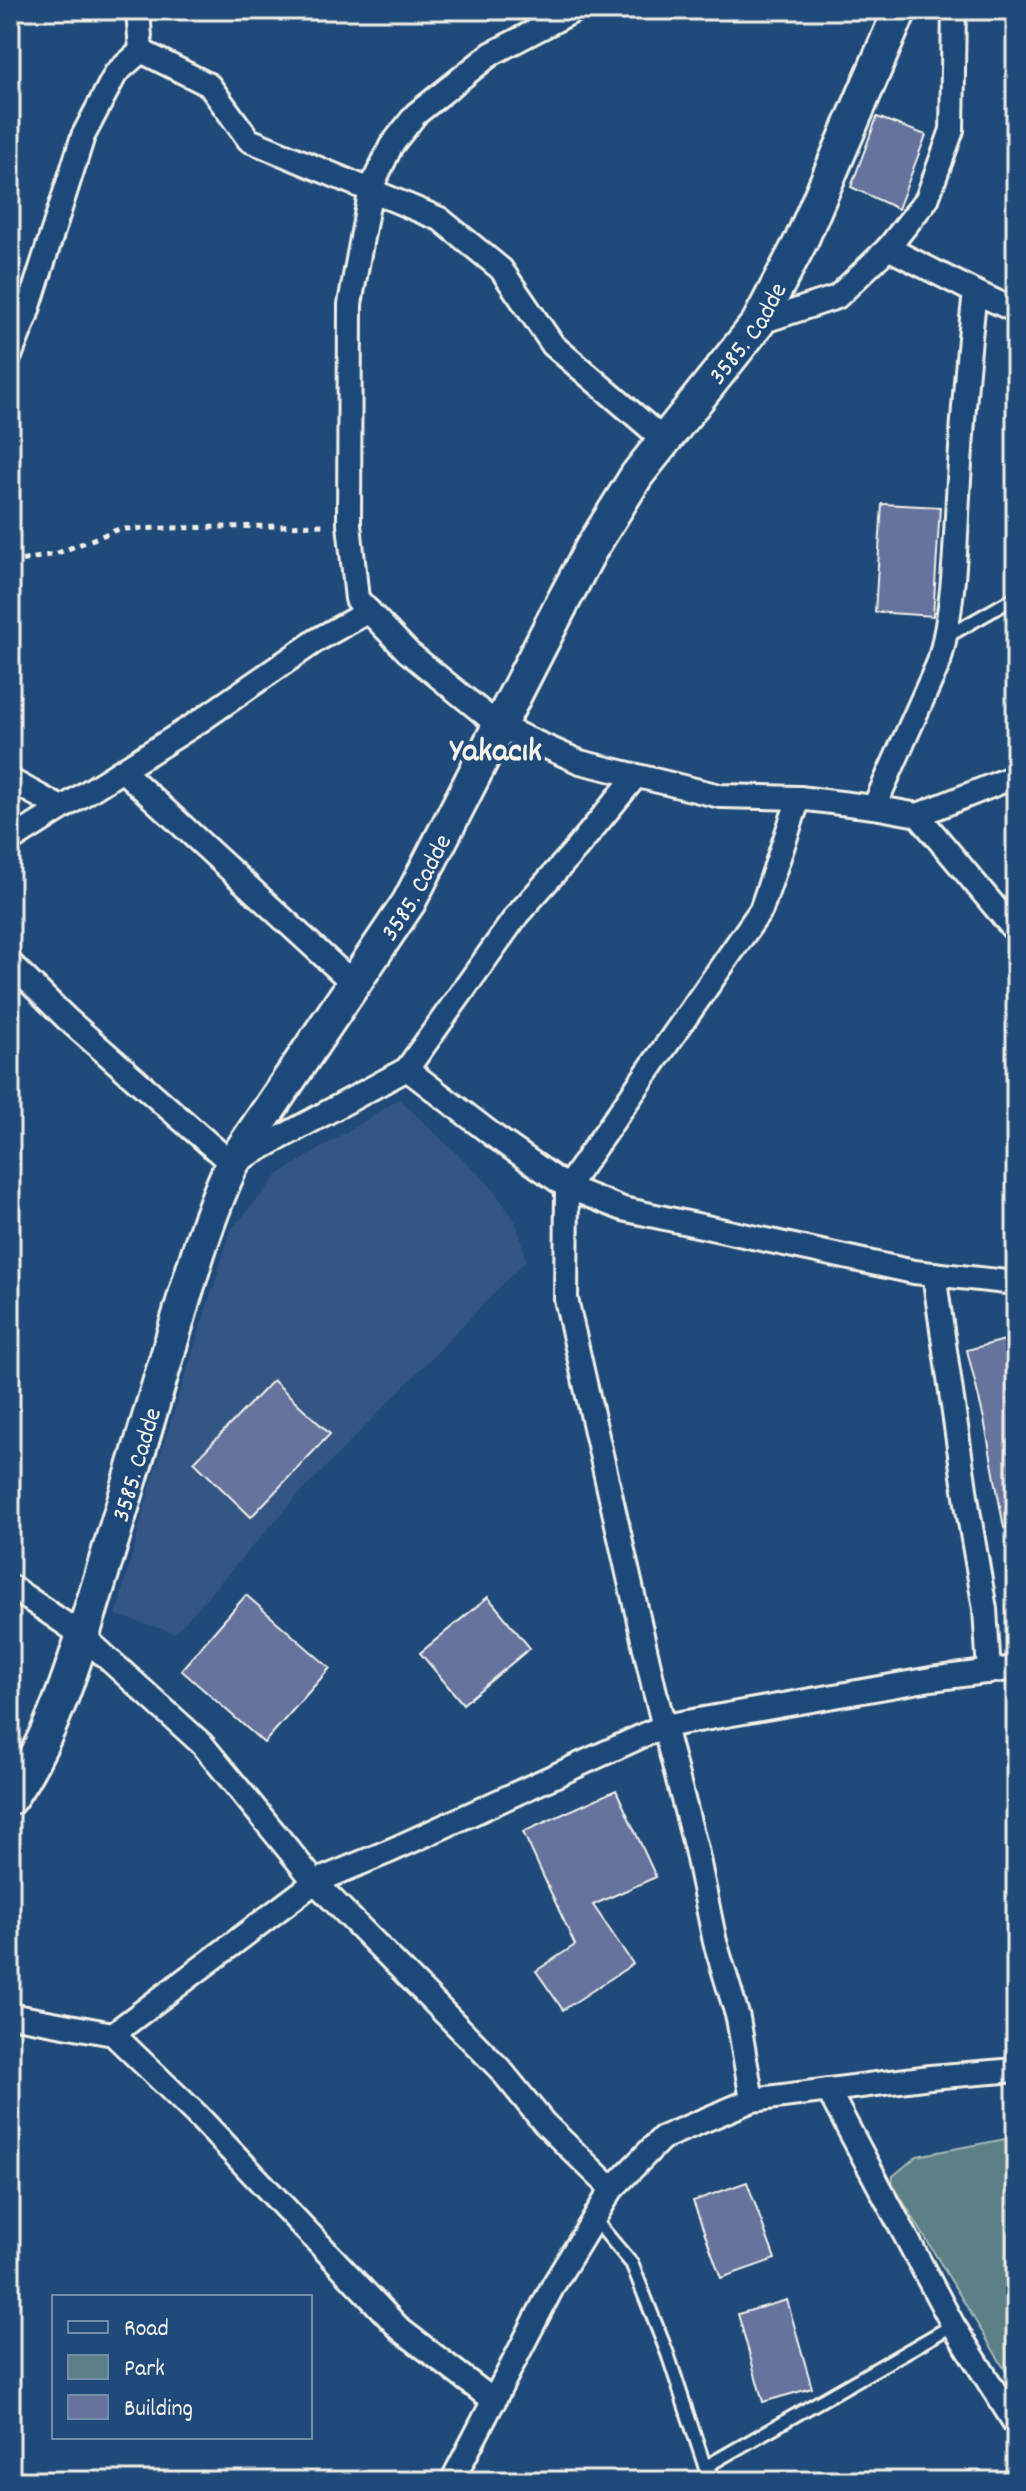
<svg xmlns="http://www.w3.org/2000/svg" width="1026" height="2491" font-family="Dekko,sans-serif">
  <style>
    .built { fill: #345685 }
    .green { fill: #5c8085; stroke: #a8b8b6; stroke-width: 2 }
    .building { fill: #66739f; stroke: #f4f1e8; stroke-width: 2 }
    .lines { fill: none; stroke-linecap: round; stroke-linejoin: round }
    .service-casing { stroke: #f4f1e8; stroke-width: 17 }
    .minor-casing { stroke: #f4f1e8; stroke-width: 28 }
    .secondary-casing { stroke: #f4f1e8; stroke-width: 38 }
    .path { stroke: #f4f1e8; stroke-width: 5; stroke-dasharray: 6 6; stroke-linecap: butt }
    .service { stroke: #1f4a7a; stroke-width: 11 }
    .minor { stroke: #1f4a7a; stroke-width: 22 }
    .secondary { stroke: #1f4a7a; stroke-width: 32 }
    .labels { text-anchor: middle; stroke-width: 7; stroke-linejoin: round; paint-order: stroke }
    .street-label { font-size: 26px; fill: #f4f1e8; stroke: #1f4a7a }
    .district-label { font-size: 34px; font-weight: bold; fill: #f4f1e8; stroke: #1f4a7a }
  </style>
  <rect width="100%" height="100%" fill="#1f4a7a"/>
  <filter id="ink" filterUnits="userSpaceOnUse"><feTurbulence type="fractalNoise" baseFrequency=".0125" numOctaves="2"/><feDisplacementMap in="SourceGraphic" scale="16" xChannelSelector="R" yChannelSelector="G"/><feConvolveMatrix kernelMatrix="1 2 1 2 8 2 1 2 1" color-interpolation-filters="sRGB"/></filter>
  <g filter="url(#ink)">
    <path class="built" d="M 399,1099 L 490,1185 L 516,1222 L 526,1260 L 293,1501 L 175,1633 L 116,1615 L 150,1488 L 231,1230 L 278,1175 Z"/>
    <path class="green" d="M 1016,2137 L 1016,2388 L 892,2183 L 893,2176 L 917,2156 Z"/>
    <g class="building">
      <path d="M 877,117 L 926,135 L 898,209 L 851,187 Z"/>
      <path d="M 882,504 L 940,507 L 933,616 L 875,612 Z"/>
      <path d="M 1016,1337 L 1016,1527 L 1004,1528 L 984,1419 L 967,1350 Z"/>
      <path d="M 273,1380 L 330,1434 L 251,1517 L 194,1462 Z"/>
      <path d="M 246,1595 L 330,1668 L 264,1743 L 181,1670 Z"/>
      <path d="M 488,1597 L 530,1648 L 463,1704 L 420,1653 Z"/>
      <path d="M 616,1790 L 656,1877 L 593,1905 L 633,1964 L 563,2010 L 536,1971 L 575,1945 L 523,1832 Z"/>
      <path d="M 747,2182 L 775,2259 L 721,2278 L 693,2201 Z"/>
      <path d="M 787,2300 L 812,2388 L 763,2402 L 738,2314 Z"/>
    </g>
    <g class="lines">
      <g class="service-casing">
        <g id="service">
          <path d="M 946,637 L 1016,597"/>
          <path d="M 594,2219 L 632,2264 L 668,2355 L 705,2467 L 718,2481"/>
          <path d="M 705,2467 L 953,2325"/>
        </g>
      </g>
      <g class="minor-casing">
        <g id="minor">
          <path d="M 138,10 L 141,51"/>
          <path d="M 575,10 L 491,54 L 416,114 L 391,146 L 371,188 L 350,304 L 349,524 L 357,599 L 408,652 L 499,726 L 580,762 L 720,796 L 799,798 L 874,807 L 918,815 L 1016,932"/>
          <path d="M 141,51 L 209,85 L 249,140 L 440,219 L 501,269 L 553,345 L 665,441"/>
          <path d="M 975,292 L 1016,311"/>
          <path d="M 758,323 L 837,297 L 888,248 L 927,199 L 952,130 L 954,10"/>
          <path d="M 10,356 L 26,316 L 83,136 L 116,73 L 141,51"/>
          <path d="M 123,771 L 355,985"/>
          <path d="M 10,780 L 61,808"/>
          <path d="M 874,807 L 939,662 C 954,607 955,552 958,496 C 962,428 967,360 975,292 L 888,248"/>
          <path d="M 918,815 L 1016,776"/>
          <path d="M 10,841 L 197,723 L 317,640 L 369,611"/>
          <path d="M 10,963 L 67,1019 L 232,1164 L 407,1069 L 517,915 L 576,849 L 636,776"/>
          <path d="M 407,1069 L 494,1136 L 567,1187 L 623,1209 L 914,1272 L 1016,1283"/>
          <path d="M 934,1274 L 968,1510 L 985,1609 L 989,1672"/>
          <path d="M 10,1586 L 83,1636 L 202,1744 L 315,1882 L 500,2069 L 544,2123 L 612,2189"/>
          <path d="M 10,2015 L 113,2034 L 196,2114 L 401,2330 L 494,2401"/>
          <path d="M 113,2034 L 315,1882 L 392,1850 L 664,1726 L 931,1679 L 1016,1668"/>
          <path d="M 828,2090 L 953,2325 L 1016,2425"/>
          <path d="M 752,2100 L 738,2018 L 715,1942 L 696,1849 L 654,1688 L 566,1299 L 567,1187 L 761,910 L 799,798"/>
          <path d="M 452,2481 L 554,2284 L 612,2189 L 662,2138 L 752,2100 L 930,2077 L 1016,2070"/>
        </g>
      </g>
      <g class="secondary-casing">
        <g id="secondary">
          <path id="s1" d="M 10,1798 C 54,1735 76,1658 98,1586 C 122,1509 145,1431 168,1353 C 187,1289 204,1225 232,1164 L 409,902 L 558,611 L 591,549 L 637,475 L 758,323 L 802,239 L 900,10"/>
        </g>
      </g>
      <path class="path" d="M 10,563 L 55,554 L 119,529 L 327,525"/>
      <use href="#service" class="service"/>
      <use href="#minor" class="minor"/>
      <use href="#secondary" class="secondary"/>
    </g>
  </g>
  <g class="labels">
    <g class="street-label">
      <text dy="9" stroke="none"><textPath href="#s1" startOffset="1654">3585. Cadde</textPath></text>
      <text dy="9" stroke="none"><textPath href="#s1" startOffset="1006">3585. Cadde</textPath></text>
      <text dy="9" stroke="none"><textPath href="#s1" startOffset="358">3585. Cadde</textPath></text>
    </g>
    <g class="district-label">
      <text x="496" y="760">Yakacık</text>
    </g>
  </g>
  <rect width="1026" height="2491" fill="none" stroke="#1f4a7a" stroke-width="40"/>
  <rect x="20" y="20" width="986" height="2451" fill="none" stroke="#f4f1e8" stroke-width="3" filter="url(#ink)"/>
  <rect x="52" y="2295" width="260" height="144" fill="#1f4a7a" stroke="#748da6" stroke-width="2"/>
  <rect x="68" y="2321" width="40" height="12" fill="#1f4a7a" stroke="#748da6" stroke-width="2"/>
  <text x="124" y="2335" font-size="24" fill="#f4f1e8">Road</text>
  <rect x="68" y="2355" width="40" height="24" fill="#5c8085" stroke="#748da6" stroke-width="2"/>
  <text x="124" y="2375" font-size="24" fill="#f4f1e8">Park</text>
  <rect x="68" y="2395" width="40" height="24" fill="#66739f" stroke="#748da6" stroke-width="2"/>
  <text x="124" y="2415" font-size="24" fill="#f4f1e8">Building</text>
</svg>
